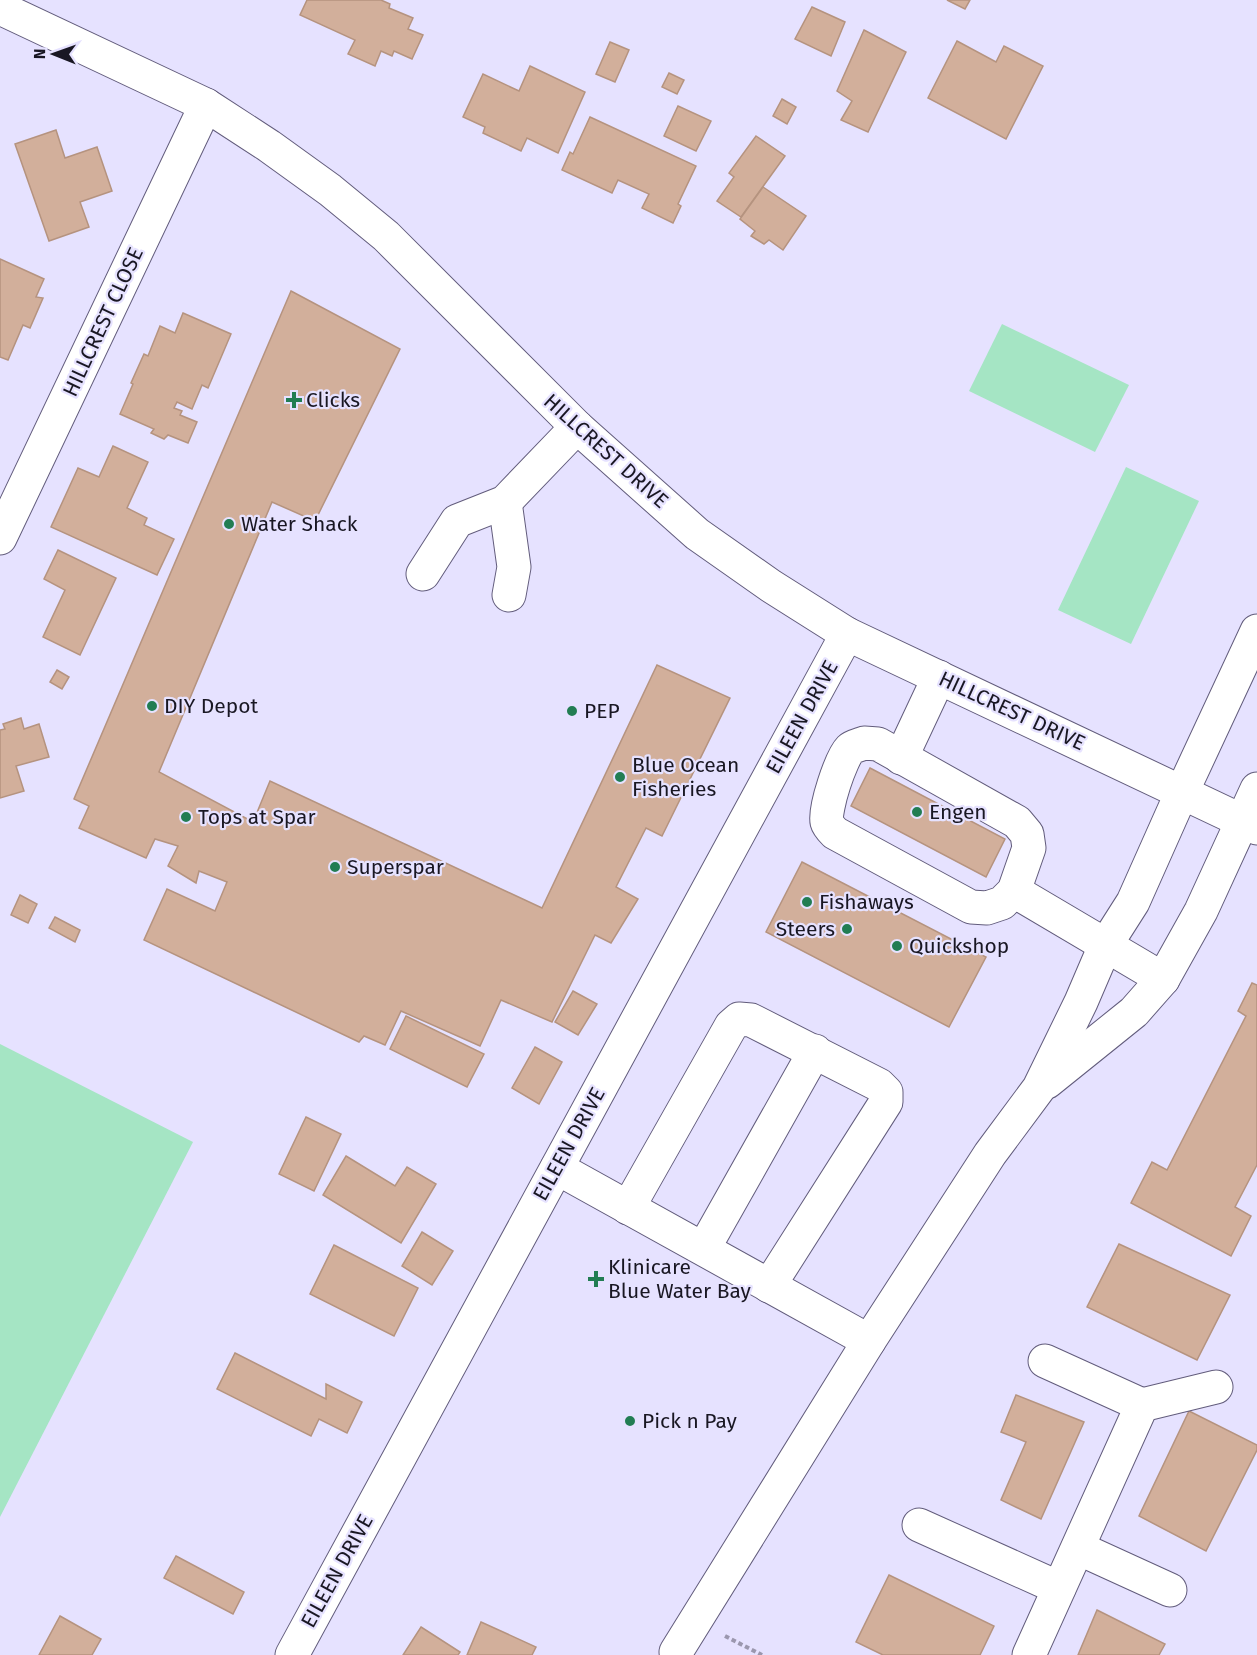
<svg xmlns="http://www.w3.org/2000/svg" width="1257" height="1655" font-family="'Fira Sans',sans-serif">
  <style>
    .green { fill: #a5e5c4 }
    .building { fill: #d2af9b; stroke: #b5937f; stroke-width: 1.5 }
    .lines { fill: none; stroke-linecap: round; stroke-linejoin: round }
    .minor-casing { stroke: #625c7c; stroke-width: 35 }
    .path { stroke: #9b97ae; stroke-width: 4; stroke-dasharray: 4.5 3; stroke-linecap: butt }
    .minor { stroke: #fff; stroke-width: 33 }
    .poi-dot { fill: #227d53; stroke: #e6e2ff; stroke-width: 2 }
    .labels { text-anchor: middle; stroke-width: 4.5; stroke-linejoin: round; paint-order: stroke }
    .street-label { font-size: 21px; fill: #191723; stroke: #e6e2ff }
    .poi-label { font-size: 21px; fill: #191723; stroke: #e6e2ff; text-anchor: start }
  </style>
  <rect width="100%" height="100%" fill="#e6e2ff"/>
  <g class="green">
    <path d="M 1002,324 L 1129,385 L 1095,452 L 969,391 Z"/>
    <path d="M 1126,467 L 1199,501 L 1131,644 L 1058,610 Z"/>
    <path d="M 0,1044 L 193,1142 L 0,1517 Z"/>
  </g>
  <g class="building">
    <path d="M 307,0 L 381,0 L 390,4 L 389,8 L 413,18 L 408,29 L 423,35 L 412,59 L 394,51 L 392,56 L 381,51 L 375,66 L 348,54 L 355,40 L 300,15 Z"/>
    <path d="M 947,0 L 970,0 L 965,9 Z"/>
    <path d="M 812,7 L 845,22 L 831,56 L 795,39 Z"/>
    <path d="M 864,30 L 906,52 L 868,132 L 841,120 L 852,101 L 837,91 Z"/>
    <path d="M 957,41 L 996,62 L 1004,46 L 1043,66 L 1006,139 L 928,98 Z"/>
    <path d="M 610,42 L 629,50 L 615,82 L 596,74 Z"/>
    <path d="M 530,66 L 585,92 L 558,153 L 527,138 L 521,151 L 483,133 L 485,127 L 463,117 L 483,74 L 519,91 Z"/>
    <path d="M 669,73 L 684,80 L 677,94 L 662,87 Z"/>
    <path d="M 782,99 L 796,107 L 787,124 L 773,116 Z"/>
    <path d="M 678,106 L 711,121 L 696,151 L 664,136 Z"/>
    <path d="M 590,117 L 696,166 L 678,204 L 681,206 L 673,223 L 642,208 L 649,194 L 618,180 L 612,193 L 562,170 L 570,152 L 573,154 Z"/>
    <path d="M 56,130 L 65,158 L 97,147 L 112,191 L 80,202 L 89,227 L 49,241 L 15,144 Z"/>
    <path d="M 756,136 L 785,156 L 741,217 L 717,201 L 734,177 L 729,173 Z"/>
    <path d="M 763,187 L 806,216 L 783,250 L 769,240 L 764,244 L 751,236 L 755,231 L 740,219 Z"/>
    <path d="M 0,259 L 44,279 L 36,297 L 43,298 L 30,328 L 23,325 L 8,360 L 0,357 Z"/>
    <path d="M 291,291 L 400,349 L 315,521 L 272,502 L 159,772 L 253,822 L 270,781 L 542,908 L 657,665 L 730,698 L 662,836 L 646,828 L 616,887 L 638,899 L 611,943 L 595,935 L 552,1022 L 501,1000 L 480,1046 L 401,1011 L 385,1045 L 364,1036 L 359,1042 L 144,940 L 167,889 L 215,911 L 227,882 L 199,871 L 196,883 L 168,866 L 178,846 L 155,839 L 146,858 L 79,828 L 89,806 L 74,799 Z"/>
    <path d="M 183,313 L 231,334 L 208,388 L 202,385 L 192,409 L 177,402 L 174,408 L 182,411 L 180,415 L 197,422 L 188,443 L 168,435 L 164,439 L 151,433 L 154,429 L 120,414 L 133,384 L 131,383 L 144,354 L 148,356 L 160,326 L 175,333 Z"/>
    <path d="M 113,446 L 148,462 L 127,508 L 147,518 L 144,525 L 174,539 L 157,575 L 51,527 L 78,468 L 99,477 Z"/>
    <path d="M 58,550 L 116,578 L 80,655 L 43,637 L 65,590 L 44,579 Z"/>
    <path d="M 57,670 L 69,677 L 62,689 L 50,682 Z"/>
    <path d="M 21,718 L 24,729 L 39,724 L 49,757 L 16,766 L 24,791 L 0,798 L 0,730 L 5,729 L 3,724 Z"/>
    <path d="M 870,768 L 1005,839 L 986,877 L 851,806 Z"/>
    <path d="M 802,862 L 986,957 L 949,1027 L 766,932 Z"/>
    <path d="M 20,895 L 37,904 L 28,923 L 11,915 Z"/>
    <path d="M 55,917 L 80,930 L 75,942 L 49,928 Z"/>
    <path d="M 1252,983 L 1257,985 L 1257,1165 L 1235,1207 L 1251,1216 L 1231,1256 L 1131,1203 L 1152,1162 L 1167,1170 L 1246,1016 L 1238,1011 Z"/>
    <path d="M 573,991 L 597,1004 L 578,1035 L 555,1022 Z"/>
    <path d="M 406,1016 L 484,1054 L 467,1087 L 390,1049 Z"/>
    <path d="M 535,1047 L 562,1062 L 539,1104 L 512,1088 Z"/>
    <path d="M 306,1117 L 341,1134 L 314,1191 L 279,1174 Z"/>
    <path d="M 346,1156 L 395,1186 L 407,1167 L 436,1184 L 401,1243 L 323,1195 Z"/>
    <path d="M 422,1232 L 453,1251 L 432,1285 L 402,1266 Z"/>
    <path d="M 1119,1244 L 1230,1295 L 1197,1360 L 1087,1307 Z"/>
    <path d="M 334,1245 L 418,1288 L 394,1336 L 310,1294 Z"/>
    <path d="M 235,1353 L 326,1399 L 326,1384 L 362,1402 L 347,1433 L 319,1419 L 311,1436 L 217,1389 Z"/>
    <path d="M 1016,1395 L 1084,1422 L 1041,1519 L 1001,1500 L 1026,1442 L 1001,1432 Z"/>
    <path d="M 1189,1411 L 1257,1445 L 1257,1450 L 1206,1551 L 1139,1516 Z"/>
    <path d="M 176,1556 L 244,1592 L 233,1614 L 164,1578 Z"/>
    <path d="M 889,1575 L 994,1626 L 980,1655 L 883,1655 L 856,1642 Z"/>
    <path d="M 1097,1610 L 1165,1644 L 1159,1655 L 1078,1655 Z"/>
    <path d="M 60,1616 L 101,1639 L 92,1655 L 39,1655 Z"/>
    <path d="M 481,1622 L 536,1647 L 532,1655 L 467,1655 Z"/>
    <path d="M 421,1627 L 460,1652 L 458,1655 L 403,1655 Z"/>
  </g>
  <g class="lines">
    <g class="minor-casing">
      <g id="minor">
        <path d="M 0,8 L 206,105 L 269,146 L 330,190 L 386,236 L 577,427 L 697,534 L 771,586 L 847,634 L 1257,828"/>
        <path d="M 505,502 L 514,567 L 509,595"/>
        <path d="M 0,538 L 206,105"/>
        <path d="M 423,574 L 457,521 L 505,502 L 577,427"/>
        <path d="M 864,743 L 878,744 L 1017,822 L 1027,834 L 1029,848 L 1014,891 L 1002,903 L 987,908 L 971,907 L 835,833 C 832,830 828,826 827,822 C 824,809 841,758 850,749 C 853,746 860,745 864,743 Z"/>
        <path d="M 901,758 L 939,677"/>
        <path d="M 1014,891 L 1163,979"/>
        <path d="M 1047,1082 L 1134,1012 L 1163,979 L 1201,911 L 1257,789"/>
        <path d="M 557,1168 L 869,1341"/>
        <path d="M 628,1208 L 731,1026 L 739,1019 L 751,1020 L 879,1085 L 886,1092 L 886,1102 L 769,1286"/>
        <path d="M 704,1248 L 815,1051"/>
        <path d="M 1045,1361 L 1142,1405"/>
        <path d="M 919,1525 L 1059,1588"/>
        <path d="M 1078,1548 L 1170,1590"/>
        <path d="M 676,1652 L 869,1341 L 990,1154 L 1039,1088 L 1081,1002 L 1105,946 L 1133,902 L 1182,792 L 1257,631"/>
        <path d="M 292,1655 L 847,634"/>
        <path d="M 1029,1655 L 1142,1405 L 1216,1387"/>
      </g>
    </g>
    <path class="path" d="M 725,1636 L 762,1655"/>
    <use href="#minor" class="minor"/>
  </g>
  <g class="poi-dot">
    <path d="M291 391h6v6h6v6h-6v6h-6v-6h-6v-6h6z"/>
    <circle cx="229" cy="524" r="6"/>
    <circle cx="152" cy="706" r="6"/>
    <circle cx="572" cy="711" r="6"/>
    <circle cx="620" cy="777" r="6"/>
    <circle cx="917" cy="812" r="6"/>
    <circle cx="186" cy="817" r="6"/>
    <circle cx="335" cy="867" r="6"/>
    <circle cx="807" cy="902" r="6"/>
    <circle cx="847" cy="929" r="6"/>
    <circle cx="897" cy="946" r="6"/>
    <path d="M593 1270h6v6h6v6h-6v6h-6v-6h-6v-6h6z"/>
    <circle cx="630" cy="1421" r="6"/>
  </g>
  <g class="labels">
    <g class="street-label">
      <text transform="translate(103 322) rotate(-65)" y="7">HILLCREST CLOSE</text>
      <text transform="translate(606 451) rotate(42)" y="7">HILLCREST DRIVE</text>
      <text transform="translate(1012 711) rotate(25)" y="7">HILLCREST DRIVE</text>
      <text transform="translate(802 717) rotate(-61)" y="7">EILEEN DRIVE</text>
      <text transform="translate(569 1144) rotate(-61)" y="7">EILEEN DRIVE</text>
      <text transform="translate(337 1571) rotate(-61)" y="7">EILEEN DRIVE</text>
    </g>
    <g class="poi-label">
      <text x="306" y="407">Clicks</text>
      <text x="241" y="531">Water Shack</text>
      <text x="164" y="713">DIY Depot</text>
      <text x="584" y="718">PEP</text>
      <text x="632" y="772">Blue Ocean<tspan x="632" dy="24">Fisheries</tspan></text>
      <text x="929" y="819">Engen</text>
      <text x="198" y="824">Tops at Spar</text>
      <text x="347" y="874">Superspar</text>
      <text x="819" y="909">Fishaways</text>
      <text x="835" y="936" text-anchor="end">Steers</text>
      <text x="909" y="953">Quickshop</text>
      <text x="608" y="1274">Klinicare<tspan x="608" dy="24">Blue Water Bay</tspan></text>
      <text x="642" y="1428">Pick n Pay</text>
    </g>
  </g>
  <g transform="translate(54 54) rotate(271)" stroke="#e6e2ff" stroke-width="4.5" paint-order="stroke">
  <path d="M0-4.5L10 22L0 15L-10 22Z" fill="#191723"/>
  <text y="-9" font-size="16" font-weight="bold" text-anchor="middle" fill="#191723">N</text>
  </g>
</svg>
